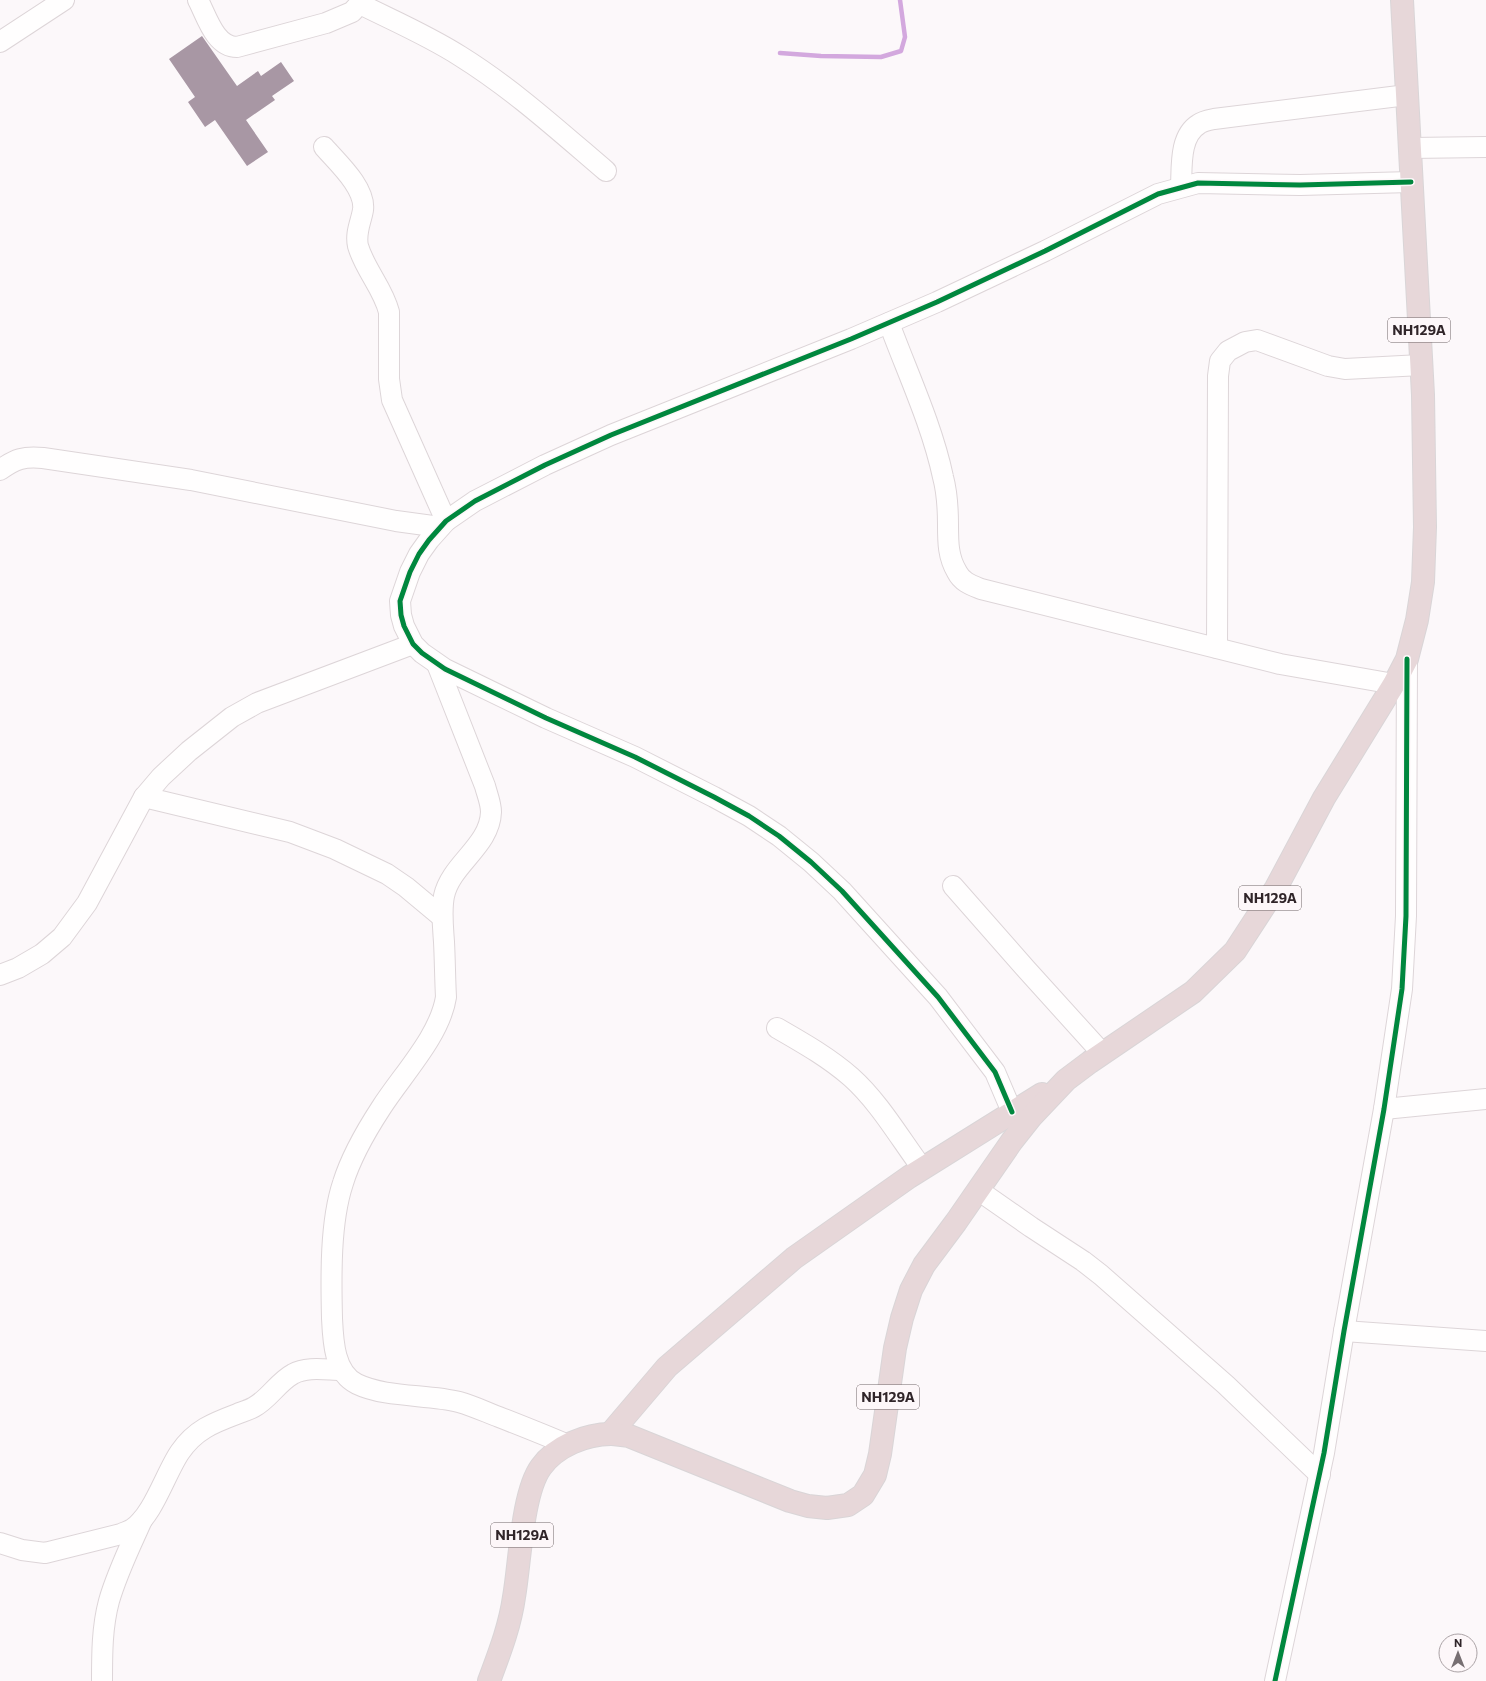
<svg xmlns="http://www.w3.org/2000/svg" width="1486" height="1681" font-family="Commissioner,sans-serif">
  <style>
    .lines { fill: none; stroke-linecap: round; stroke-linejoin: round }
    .stream { stroke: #d3a8de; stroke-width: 4.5 }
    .building { fill: #a897a4 }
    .minor-casing { stroke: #ddd5d8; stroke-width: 22 }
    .highway-casing { stroke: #d9d5d7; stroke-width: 24 }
    .minor { stroke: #fffefe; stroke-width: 20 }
    .highway { stroke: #e7d7d9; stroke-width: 22 }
    .cycleway-casing { stroke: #fdf7f9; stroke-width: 8 }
    .cycleway { stroke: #00873e; stroke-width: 5 }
    .labels { text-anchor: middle; stroke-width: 4; stroke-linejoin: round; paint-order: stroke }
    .shield { fill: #fdf7f9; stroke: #6e6467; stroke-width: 1 }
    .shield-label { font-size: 14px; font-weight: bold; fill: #302529 }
  </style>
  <rect width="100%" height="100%" fill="#fcf8fa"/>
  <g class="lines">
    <path class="stream" d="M 780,53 L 821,56 L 881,57 L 901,51 L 905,37 L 900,0"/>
  </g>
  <path class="building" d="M 202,36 L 237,86 L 258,71 L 261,76 L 281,62 L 294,81 L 272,96 L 275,100 L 246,120 L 268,152 L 247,166 L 215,120 L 205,127 L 188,102 L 195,97 L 169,59 Z"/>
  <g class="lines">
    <g class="minor-casing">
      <g id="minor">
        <path d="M 198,0 C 207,17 215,47 237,47 L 326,23 L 352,12 L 363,0"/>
        <path d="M 360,4 C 394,21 429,36 460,56 C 513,89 559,131 606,171"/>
        <path d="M 0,42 L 64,0"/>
        <path d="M 324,147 C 337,162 366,188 363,210 C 361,222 355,233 358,246 C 365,270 383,288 389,312 L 389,379 L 392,400 L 446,521"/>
        <path d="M 1410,148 L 1486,147"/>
        <path d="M 1181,187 C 1182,167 1179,136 1199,124 C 1203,121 1209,120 1214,119 L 1407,95"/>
        <path d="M 889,323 C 907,372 932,425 943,477 C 947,492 948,510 948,525 C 948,542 948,557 957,572 C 962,582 971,585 981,589 L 1280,664 L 1394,684"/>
        <path d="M 0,470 C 15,459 24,456 43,458 L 191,480 L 396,521 L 440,527"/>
        <path d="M 1217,648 L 1218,376 L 1220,361 L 1228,351 L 1245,342 L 1257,340 L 1328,366 L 1345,369 L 1421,365"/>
        <path d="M 437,664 L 485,786 C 487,794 491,803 491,812 C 490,846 451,864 444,896 C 441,911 443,927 444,942 C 445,961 445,979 446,997 C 440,1036 402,1075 381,1108 C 366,1131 351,1157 343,1183 C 330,1222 331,1277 332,1318 C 333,1340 334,1373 357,1384 C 386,1398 429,1394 459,1402 C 473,1406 486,1412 499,1417 C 522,1426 545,1435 568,1445"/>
        <path d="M 144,797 L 290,832 L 335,849 L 387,874 L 406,887 L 442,917"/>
        <path d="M 953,886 L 1026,969 L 1102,1053"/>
        <path d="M 0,975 L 18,968 L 42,954 L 62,937 L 87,903 L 144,797 L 161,777 L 189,751 L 232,717 L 257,703 L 413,644"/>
        <path d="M 777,1028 C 803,1043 828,1057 851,1077 C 879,1102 899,1137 922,1168"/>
        <path d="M 1384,1109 L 1486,1099"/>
        <path d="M 1012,1112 L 995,1072 L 938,997 L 842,891 L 811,862 L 779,836 L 749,816 L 714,797 L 635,757 L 546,718 L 445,669 L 422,653 L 413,644 L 404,626 L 401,615 L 400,601 L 410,572 L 419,554 L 429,540 L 446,521 L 475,501 L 545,465 L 611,435 L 851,339 L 937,302 L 1045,251 L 1158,194 L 1198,183 L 1300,185 L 1411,182"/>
        <path d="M 978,1190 L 1031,1227 L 1083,1261 L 1101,1275 L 1226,1385 L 1320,1475"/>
        <path d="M 1344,1331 L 1486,1341"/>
        <path d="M 0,1543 L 22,1550 L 45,1553 L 121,1534 C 125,1532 129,1531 132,1529 C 153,1516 166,1472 180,1452 C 195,1430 213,1423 237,1414 C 242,1412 249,1410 254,1407 C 269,1399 278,1382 293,1374 C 307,1366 327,1370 341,1370"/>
        <path d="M 102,1681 C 102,1654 102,1627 109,1601 C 117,1573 130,1547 142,1520"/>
        <path d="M 1275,1681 L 1324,1453 L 1344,1331 L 1384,1109 L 1402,989 L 1406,916 L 1407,659"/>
      </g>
    </g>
    <g class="highway-casing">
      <g id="highway">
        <path d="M 610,1434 L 667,1367 L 794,1258 L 909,1177 L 1042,1094"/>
        <path d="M 489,1681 C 499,1654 510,1626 514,1597 C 520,1563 522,1493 541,1467 C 556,1446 586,1434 611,1434 C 617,1434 623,1436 629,1436 L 790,1501 L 808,1506 L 827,1508 L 848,1505 L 863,1495 L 875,1475 L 880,1454 L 895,1348 L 902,1318 L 911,1290 L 924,1265 L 956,1222 L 1012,1141 L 1031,1117 L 1066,1080 L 1090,1062 L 1193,992 L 1235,951 L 1276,888 L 1324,798 L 1394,684 L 1407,659 L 1417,620 L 1423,582 L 1425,527 L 1423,395 L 1402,0"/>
      </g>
    </g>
    <use href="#minor" class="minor"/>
    <use href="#highway" class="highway"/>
    <g class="cycleway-casing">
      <g id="cycleway">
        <path d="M 1012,1112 L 995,1072 L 938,997 L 842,891 L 811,862 L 779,836 L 749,816 L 714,797 L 635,757 L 546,718 L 445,669 L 422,653 L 413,644 L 404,626 L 401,615 L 400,601 L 410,572 L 419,554 L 429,540 L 446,521 L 475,501 L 545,465 L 611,435 L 851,339 L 937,302 L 1045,251 L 1158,194 L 1198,183 L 1300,185 L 1411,182"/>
        <path d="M 1275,1681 L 1324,1453 L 1344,1331 L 1384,1109 L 1402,989 L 1406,916 L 1407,659"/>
      </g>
    </g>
    <use href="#cycleway" class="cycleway"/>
  </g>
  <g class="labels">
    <g class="shield">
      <rect x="1388" y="318" width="62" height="24" rx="3"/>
      <rect x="1239" y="886" width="62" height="24" rx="3"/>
      <rect x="857" y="1385" width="62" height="24" rx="3"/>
      <rect x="491" y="1523" width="62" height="24" rx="3"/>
    </g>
    <g class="shield-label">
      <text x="1419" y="335">NH129A</text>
      <text x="1270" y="903">NH129A</text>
      <text x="888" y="1402">NH129A</text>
      <text x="522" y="1540">NH129A</text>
    </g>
  </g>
  <g transform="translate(1458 1653)"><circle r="19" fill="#fdf7f9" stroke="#aba3a6"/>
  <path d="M0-3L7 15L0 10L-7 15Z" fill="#776f72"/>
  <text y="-6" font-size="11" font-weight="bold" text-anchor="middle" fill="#302529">N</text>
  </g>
</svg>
